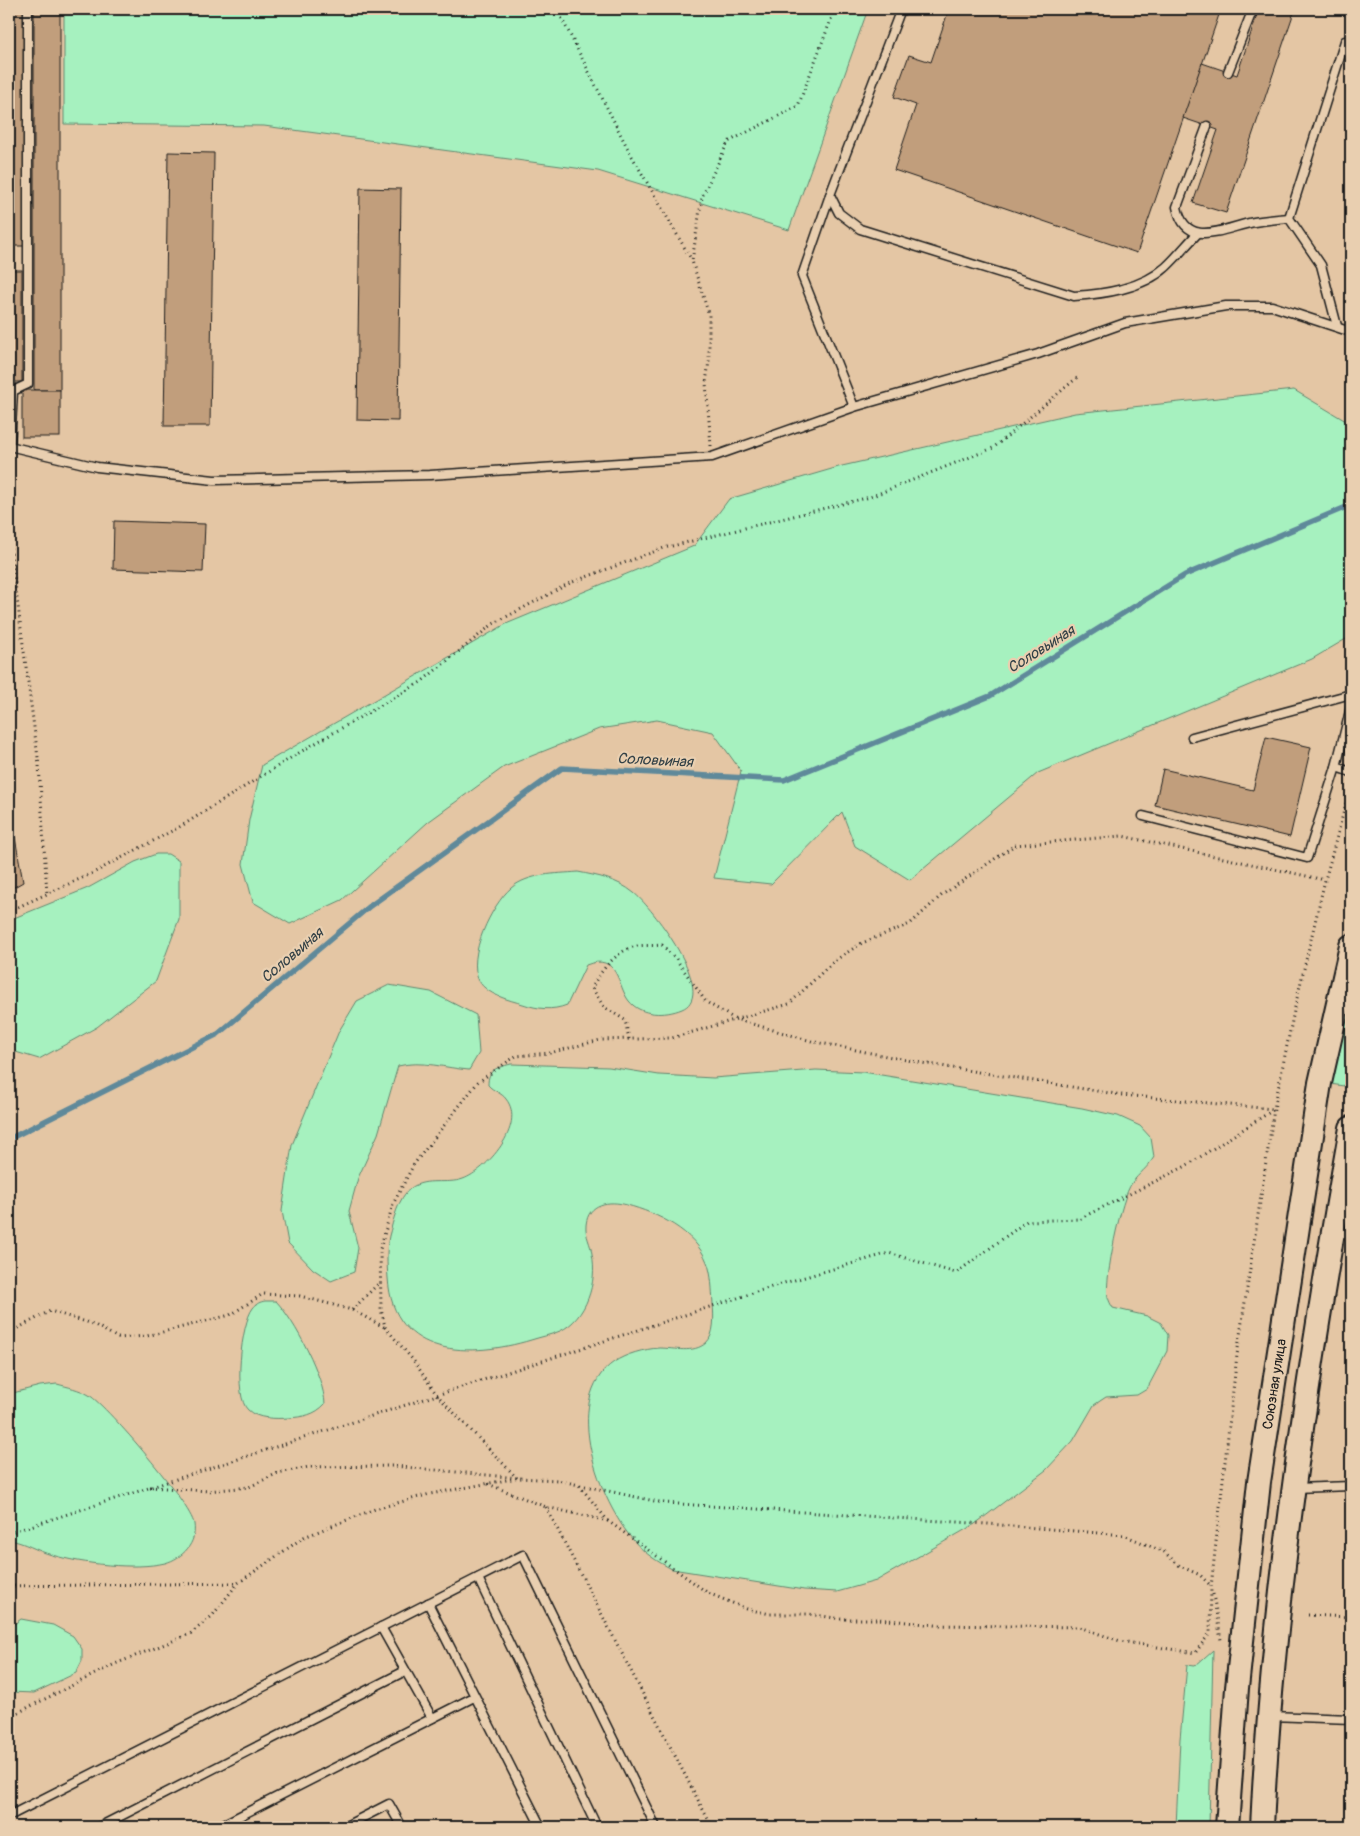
<svg xmlns="http://www.w3.org/2000/svg" width="1360" height="1836" font-family="Pangolin,sans-serif">
  <style>
    .green { fill: #a6f1bf; stroke: #61866e }
    .lines { fill: none; stroke-linecap: round; stroke-linejoin: round }
    .stream { stroke: #5f899a; stroke-width: 5.5 }
    .building { fill: #c19e7c; stroke: #1c1c1c }
    .service-casing { stroke: #1c1c1c; stroke-width: 11 }
    .secondary-casing { stroke: #1c1c1c; stroke-width: 26 }
    .path { stroke: #1c1c1c; stroke-width: 3; stroke-dasharray: 1 4; stroke-linecap: butt }
    .service { stroke: #e9cfb0; stroke-width: 8 }
    .secondary { stroke: #e9cfb0; stroke-width: 22 }
    .labels { text-anchor: middle; stroke-width: 4.5; stroke-linejoin: round; paint-order: stroke }
    .street-label { font-size: 14px; fill: #1c1c1c; stroke: #e9cfb0 }
    .water-label { font-size: 15px; font-style: italic; fill: #324046; stroke: #e9cfb0 }
  </style>
  <rect width="100%" height="100%" fill="#e4c6a4"/>
  <filter id="ink" filterUnits="userSpaceOnUse"><feTurbulence type="fractalNoise" baseFrequency=".02" numOctaves="2"/><feDisplacementMap in="SourceGraphic" scale="10" xChannelSelector="R" yChannelSelector="G"/><feConvolveMatrix kernelMatrix="1 2 1 2 8 2 1 2 1" color-interpolation-filters="sRGB"/></filter>
  <g filter="url(#ink)">
    <g class="green">
      <path d="M 64,9 L 868,9 L 789,230 L 598,171 L 264,126 L 64,124 Z"/>
      <path d="M 1294,390 L 1351,424 L 1351,636 L 1312,659 L 1038,773 L 910,880 L 855,846 L 842,812 L 771,884 L 714,878 L 741,771 L 713,732 L 657,720 L 599,729 L 504,767 L 428,822 L 342,900 L 290,924 L 253,902 L 243,864 L 249,820 L 262,765 L 506,624 L 694,546 L 729,499 L 842,466 L 1075,413 Z"/>
      <path d="M 156,854 L 168,854 L 179,861 L 179,919 L 156,981 L 97,1027 L 39,1059 L 9,1050 L 9,920 L 88,888 L 135,862 Z"/>
      <path d="M 578,872 C 598,876 617,879 634,893 C 652,907 719,994 682,1009 C 665,1016 641,1016 629,1001 C 617,986 619,952 586,965 L 567,1005 C 552,1011 538,1009 523,1004 C 509,1000 487,995 479,981 C 466,957 492,904 511,888 C 529,873 556,874 578,872 Z"/>
      <path d="M 1351,981 L 1351,1053 L 1344,1086 L 1330,1084 Z"/>
      <path d="M 389,985 L 431,992 L 476,1015 L 479,1053 L 469,1070 C 445,1068 422,1060 398,1066 L 378,1134 L 358,1178 L 349,1211 L 358,1248 L 354,1272 L 331,1281 L 313,1269 L 288,1243 L 282,1211 L 292,1145 L 339,1031 L 357,1001 Z"/>
      <path d="M 511,1064 L 609,1067 L 659,1075 L 713,1078 L 816,1070 L 863,1072 L 1082,1108 L 1118,1116 L 1140,1126 L 1151,1138 L 1154,1157 C 1147,1169 1139,1173 1132,1183 C 1121,1197 1104,1281 1108,1297 C 1109,1301 1111,1305 1113,1308 L 1147,1316 L 1161,1323 L 1168,1335 L 1167,1351 L 1147,1389 L 1137,1395 L 1106,1397 L 1094,1405 L 1073,1441 L 1046,1470 L 975,1524 L 876,1581 L 837,1592 L 804,1590 L 672,1569 C 658,1562 645,1554 634,1541 C 600,1503 560,1399 614,1362 C 626,1354 644,1349 659,1348 C 675,1348 693,1354 706,1343 C 715,1335 714,1316 713,1304 C 712,1291 712,1274 707,1262 C 695,1231 657,1213 627,1205 C 609,1200 588,1203 586,1225 C 585,1236 591,1244 592,1254 C 598,1282 586,1319 560,1331 C 551,1335 540,1337 531,1340 C 471,1358 393,1359 388,1278 C 387,1265 386,1250 389,1236 C 393,1222 398,1197 411,1188 C 426,1177 446,1185 463,1179 C 486,1171 527,1125 506,1099 C 502,1093 493,1091 488,1085 C 488,1069 496,1068 511,1064 Z"/>
      <path d="M 265,1301 L 276,1301 C 295,1321 324,1377 325,1404 C 315,1415 303,1417 288,1418 C 276,1419 257,1419 248,1410 C 233,1397 241,1323 253,1308 C 257,1303 260,1302 265,1301 Z"/>
      <path d="M 57,1384 C 68,1387 79,1389 89,1395 C 108,1407 191,1504 194,1524 C 197,1543 183,1558 165,1563 C 135,1570 82,1564 52,1555 C 37,1551 24,1542 9,1540 L 9,1394 L 40,1386 Z"/>
      <path d="M 21,1619 L 53,1625 L 73,1636 L 82,1649 L 82,1661 L 76,1673 L 34,1693 L 9,1692 L 9,1628 Z"/>
      <path d="M 1213,1650 L 1209,1827 L 1176,1827 L 1180,1739 L 1187,1665 L 1195,1666 Z"/>
    </g>
    <g class="lines">
      <path class="stream" d="M 9,1139 L 218,1034 L 370,906 L 562,768 L 784,780 L 990,696 L 1185,575 L 1351,505"/>
    </g>
    <g class="building">
      <rect x="9" y="9" width="17" height="237"/>
      <rect x="34" y="9" width="26" height="381"/>
      <path d="M 949,9 L 1221,9 L 1137,253 L 894,170 L 916,105 L 894,97 L 909,55 L 931,62 Z"/>
      <path d="M 1259,9 L 1295,9 L 1226,213 L 1193,203 L 1218,130 L 1183,118 L 1202,63 L 1237,75 Z"/>
      <path d="M 168,152 L 214,153 L 210,426 L 164,426 Z"/>
      <path d="M 360,188 L 401,189 L 398,421 L 357,420 Z"/>
      <rect x="9" y="270" width="13" height="112"/>
      <rect x="22" y="390" width="38" height="47"/>
      <path d="M 114,521 L 205,524 L 203,572 L 113,569 Z"/>
      <path d="M 1266,737 L 1311,747 L 1290,837 L 1155,805 L 1163,769 L 1253,790 Z"/>
      <path d="M 9,804 L 23,882 L 9,890 Z"/>
      <path d="M 1347,1645 L 1351,1645 L 1351,1686 L 1348,1686 Z"/>
    </g>
    <g class="lines">
      <g class="service-casing">
        <g id="service">
          <path d="M 1228,72 L 1253,9"/>
          <path d="M 1207,126 L 1177,207 C 1186,251 1226,227 1254,222 C 1266,220 1277,219 1289,218"/>
          <path d="M 830,195 L 839,213 L 860,229 L 1074,296 C 1104,294 1142,289 1166,267 C 1177,257 1187,244 1198,233"/>
          <path d="M 1337,326 L 1321,265 L 1289,218 L 1345,41 L 1351,43"/>
          <path d="M 854,407 L 802,276 L 830,195 L 901,9"/>
          <path d="M 9,446 L 97,467 L 214,480 L 430,475 L 712,457 L 854,407 L 1038,354 L 1125,323 L 1226,306 L 1272,306 L 1351,332"/>
          <path d="M 10,446 L 13,391 L 28,384 L 28,9"/>
          <path d="M 1351,707 L 1336,767 L 1351,772"/>
          <path d="M 1192,737 L 1351,694"/>
          <path d="M 1143,816 L 1307,858 L 1336,767"/>
          <path d="M 1336,1232 L 1351,1234"/>
          <path d="M 1295,1488 L 1351,1486"/>
          <path d="M 478,1578 L 597,1827"/>
          <path d="M 428,1603 L 541,1827"/>
          <path d="M 381,1627 L 432,1718"/>
          <path d="M 1271,1716 L 1351,1719"/>
          <path d="M 9,1816 L 523,1555 L 656,1827"/>
          <path d="M 99,1827 L 405,1671"/>
          <path d="M 218,1827 L 474,1697"/>
          <path d="M 344,1827 L 389,1804 L 402,1827"/>
        </g>
      </g>
      <g class="secondary-casing">
        <g id="secondary">
          <path d="M 1227,1827 L 1237,1688 L 1259,1482 L 1320,1083 L 1351,946"/>
          <path d="M 1262,1827 C 1273,1592 1310,1359 1351,1128"/>
        </g>
      </g>
      <g class="path">
        <path d="M 557,9 L 629,151 L 691,259"/>
        <path d="M 711,446 L 706,383 L 709,361 L 709,315 L 692,261 L 702,197 L 728,142 L 798,106 L 835,9"/>
        <path d="M 9,538 L 39,765 L 47,894"/>
        <path d="M 9,911 L 93,873 L 183,825 L 302,751 L 421,682 L 493,624 L 570,583 L 664,548 L 870,497 L 993,448 L 1078,377"/>
        <path d="M 629,1039 L 625,1020 L 604,1007 L 592,988 C 599,972 618,949 637,946 C 645,945 654,946 662,945 L 676,959 L 706,1002 L 735,1019 L 815,1042 L 922,1063 L 1122,1095 L 1273,1109"/>
        <path d="M 352,1310 L 379,1283"/>
        <path d="M 9,1333 L 50,1311 L 93,1324 L 118,1338 L 147,1336 L 230,1315 L 263,1294 L 300,1296 L 352,1310 L 384,1327"/>
        <path d="M 517,1478 L 437,1395 L 413,1360 L 385,1327 L 381,1309 L 380,1249 L 393,1204 L 414,1164 L 478,1082 L 516,1056 L 550,1053 L 600,1040 L 672,1038 L 789,1004 L 834,961 L 862,943 L 910,924 L 942,895 L 1015,845 L 1122,836 L 1325,880"/>
        <path d="M 488,1484 L 546,1507 L 608,1521"/>
        <path d="M 580,1485 L 664,1503 L 988,1524 L 1124,1535 L 1164,1552 L 1180,1566 L 1200,1575 L 1211,1586"/>
        <path d="M 150,1487 L 208,1491 L 249,1487 L 278,1473 L 309,1467 L 394,1466 L 518,1478 L 558,1480 L 579,1485 L 608,1521 L 708,1593 L 747,1609 L 770,1614 L 809,1614 L 841,1619 L 879,1619 L 935,1625 L 1079,1627 L 1120,1641 L 1195,1653 L 1210,1633 L 1211,1587 L 1237,1355 L 1274,1109 L 1294,1011 L 1325,880 L 1351,785"/>
        <path d="M 546,1507 L 712,1827"/>
        <path d="M 9,1533 L 784,1283 L 889,1253 L 956,1273 L 1027,1221 L 1079,1219 L 1186,1166 L 1273,1110"/>
        <path d="M 9,1586 L 238,1583"/>
        <path d="M 1213,1594 L 1221,1640"/>
        <path d="M 1308,1615 L 1351,1617"/>
        <path d="M 9,1717 L 115,1664 L 190,1634 L 212,1616 L 238,1583 L 304,1537 L 375,1509 L 430,1494 L 512,1479"/>
      </g>
      <use href="#service" class="service"/>
      <use href="#secondary" class="secondary"/>
    </g>
  </g>
  <g class="labels">
    <g class="street-label">
      <text transform="translate(1274 1384) rotate(-81)" y="5">Союзная улица</text>
    </g>
    <g class="water-label">
      <text transform="translate(1041 649) rotate(-32)" y="5">Соловьиная</text>
      <text transform="translate(655 760) rotate(3)" y="5">Соловьиная</text>
      <text transform="translate(292 955) rotate(-40)" y="5">Соловьиная</text>
    </g>
  </g>
  <rect width="1360" height="1836" fill="none" stroke="#e9cfb0" stroke-width="30"/>
  <rect x="15" y="15" width="1330" height="1806" fill="none" stroke="#1c1c1c" stroke-width="2" filter="url(#ink)"/>
</svg>
